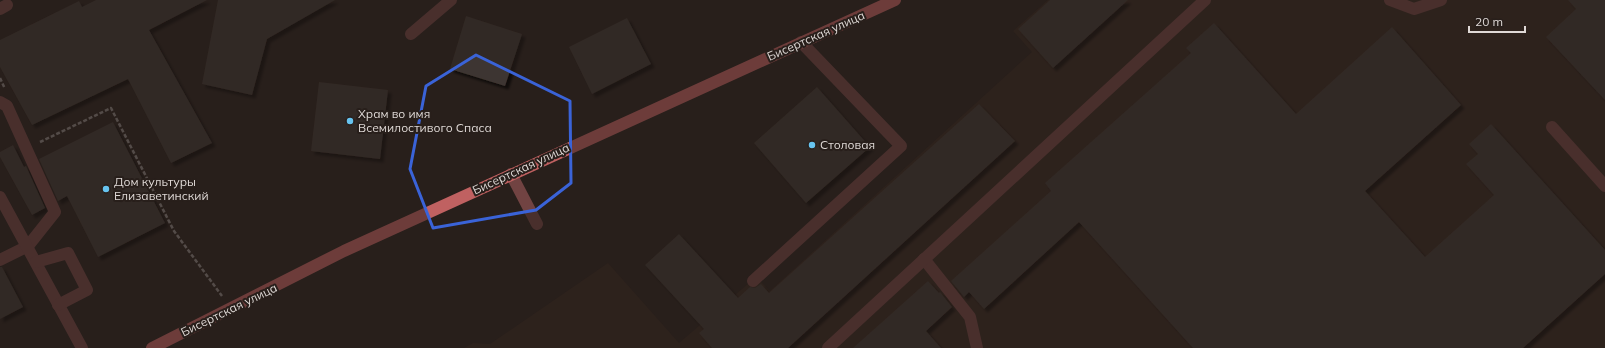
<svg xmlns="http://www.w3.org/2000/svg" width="1605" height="348" font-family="Mulish,sans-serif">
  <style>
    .built { fill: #34261e }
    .building { fill: #3e3530; filter: url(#shadow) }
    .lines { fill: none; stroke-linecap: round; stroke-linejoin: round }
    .path { stroke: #88817e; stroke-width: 2.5; stroke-dasharray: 4 2; stroke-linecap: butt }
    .minor { stroke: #714342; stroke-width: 12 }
    .major { stroke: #c06161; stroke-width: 12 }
    .marked { fill: none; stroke: #3a63d8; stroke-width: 3; stroke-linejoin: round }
    .poi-dot { fill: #67c4f0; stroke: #281f1b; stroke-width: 1.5 }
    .labels { text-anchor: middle; stroke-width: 4; stroke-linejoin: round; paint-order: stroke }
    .street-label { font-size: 12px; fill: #dfd9d6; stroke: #281f1b }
    .poi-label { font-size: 12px; fill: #dfd9d6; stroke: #281f1b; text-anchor: start }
  </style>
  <defs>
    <filter id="shadow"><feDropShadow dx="3.5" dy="3.5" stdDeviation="1" flood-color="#0009"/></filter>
  </defs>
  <rect width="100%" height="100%" fill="#281f1b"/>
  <path class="built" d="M 1048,0 L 1605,0 L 1605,348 L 464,348 L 473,343 L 490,344 L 608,263 L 679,343 L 756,277 L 770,291 L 1032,52 L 1013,31 Z"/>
  <g class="building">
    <path d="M 96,0 L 207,0 L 149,30 L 212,143 L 171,163 L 128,79 L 32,125 L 0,67 L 0,40 L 79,1 L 82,7 Z"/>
    <path d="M 218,0 L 335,0 L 267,39 L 252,95 L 202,84 Z"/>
    <path d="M 1050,0 L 1128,0 L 1053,68 L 1018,29 Z"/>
    <path d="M 1568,0 L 1605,0 L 1605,100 L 1546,37 L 1576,9 Z"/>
    <path d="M 466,16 L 522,34 L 505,86 L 450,69 Z"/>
    <path d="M 627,18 L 651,64 L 592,94 L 569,47 Z"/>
    <path d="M 1214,23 L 1296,114 L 1392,27 L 1461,105 L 1365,191 L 1425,257 L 1494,195 L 1466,164 L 1478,154 L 1469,144 L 1491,124 L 1605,250 L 1605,274 L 1523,348 L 1193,348 L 1079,222 L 984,309 L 969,292 L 964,297 L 951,281 L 1051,191 L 1045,183 L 1191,53 L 1186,48 Z"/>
    <path d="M 319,82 L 388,90 L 380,159 L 311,151 Z"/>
    <path d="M 817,87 L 870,147 L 806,203 L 754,143 Z"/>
    <path d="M 979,104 L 1015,141 L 788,348 L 712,348 L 699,333 L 704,329 L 645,265 L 679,234 L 738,298 L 750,287 L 755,288 L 761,284 L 769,293 Z"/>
    <path d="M 113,122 L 165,223 L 98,257 L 67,196 L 58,201 L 39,159 Z"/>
    <path d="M 13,145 L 24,167 L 26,166 L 45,208 L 32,215 L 0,157 L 0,152 Z"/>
    <path d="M 0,267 L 2,267 L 23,307 L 0,319 Z"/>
    <path d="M 928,281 L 939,293 L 940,292 L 952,307 L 926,331 L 941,348 L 853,348 Z"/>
  </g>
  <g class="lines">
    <g class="path">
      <path d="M 0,78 L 5,89"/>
      <path d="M 40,142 L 111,108 L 174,231 L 222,296"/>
    </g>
    <g class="minor">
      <path d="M 1390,0 L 1414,9 L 1441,0"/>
      <path d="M 0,9 L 7,5"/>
      <path d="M 411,34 L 451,0"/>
      <path d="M 0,102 L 7,106 L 55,212 L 28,246 L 0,260"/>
      <path d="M 1552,127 L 1605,186"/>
      <path d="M 511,174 L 537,224"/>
      <path d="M 0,197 L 82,348"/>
      <path d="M 924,259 L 970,317 L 977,348"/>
      <path d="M 36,262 L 68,253 L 87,290 L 58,305"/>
      <path d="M 753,281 L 901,146 L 801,42"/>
      <path d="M 828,348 L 1205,0"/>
    </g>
    <path class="major" d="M 152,348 L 344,251 L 895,0"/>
  </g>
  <path d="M0 0H1605V348H0ZM 476,55 L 570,101 L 571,183 L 536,210 L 433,228 L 410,169 L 426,86 Z" fill="#281f1b" fill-opacity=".55" fill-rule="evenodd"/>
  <path class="marked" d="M 476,55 L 570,101 L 571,183 L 536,210 L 433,228 L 410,169 L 426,86 Z"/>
  <g class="poi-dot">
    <circle cx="350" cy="121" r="4"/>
    <circle cx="812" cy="145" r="4"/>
    <circle cx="106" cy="189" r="4"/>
  </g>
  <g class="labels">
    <g class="street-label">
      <text transform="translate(816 36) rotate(-24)" y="4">Бисертская улица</text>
      <text transform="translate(521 169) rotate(-25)" y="4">Бисертская улица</text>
      <text transform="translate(229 310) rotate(-26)" y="4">Бисертская улица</text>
    </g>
    <g class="poi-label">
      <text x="358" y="118">Храм во имя<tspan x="358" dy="14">Всемилостивого Спаса</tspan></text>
      <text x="820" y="149">Столовая</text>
      <text x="114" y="186">Дом культуры<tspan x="114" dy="14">Елизаветинский</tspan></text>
    </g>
  </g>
  <path d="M1469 26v6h56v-6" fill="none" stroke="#dfd9d6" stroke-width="2"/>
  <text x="1475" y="26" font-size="12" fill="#dfd9d6" stroke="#281f1b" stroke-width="3" paint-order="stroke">20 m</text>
</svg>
